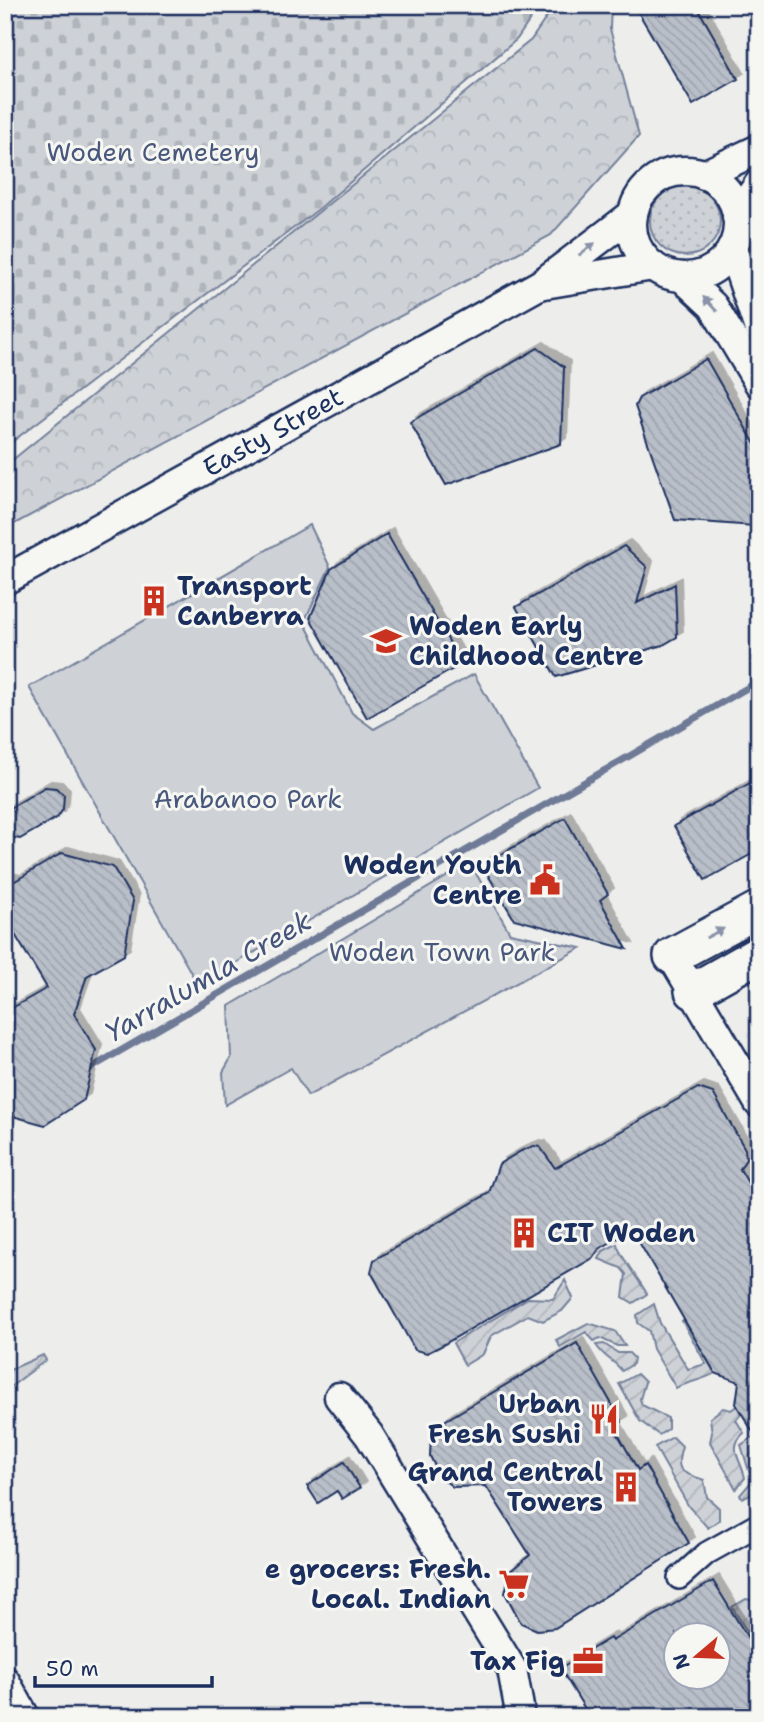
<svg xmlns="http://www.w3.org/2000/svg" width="764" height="1722" font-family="'Shantell Sans',sans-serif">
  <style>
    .grass { fill: url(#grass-dots); stroke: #74809a; stroke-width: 2 }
    .forest { fill: url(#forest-crowns); stroke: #74809a; stroke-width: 2 }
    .cemetery { fill: url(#cemetery-stones); stroke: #74809a; stroke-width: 2 }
    .park { fill: #ced2d7; stroke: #74809a; stroke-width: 2 }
    .garden { fill: url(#garden-furrows); stroke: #74809a; stroke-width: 2 }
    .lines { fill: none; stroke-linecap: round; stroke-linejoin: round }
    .stream { stroke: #6e7a96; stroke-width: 7 }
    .building { fill: url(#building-back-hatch); stroke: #1b2f5e; stroke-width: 2; fill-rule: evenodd; filter: url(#shadow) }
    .pedestrian-casing { stroke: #1b2f5e; stroke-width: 26 }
    .minor-casing { stroke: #1b2f5e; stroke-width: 33 }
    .tertiary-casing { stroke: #1b2f5e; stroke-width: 40 }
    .pedestrian { stroke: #f6f6f2; stroke-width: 21 }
    .minor { stroke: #f6f6f2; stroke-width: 28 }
    .tertiary { stroke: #f6f6f2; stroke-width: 35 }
    .oneway { fill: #8892a8 }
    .labels { text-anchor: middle; stroke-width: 6; stroke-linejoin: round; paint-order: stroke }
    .park-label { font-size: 26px; fill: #48587c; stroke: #f6f6f2 }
    .street-label { font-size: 26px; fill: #1b2f5e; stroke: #f6f6f2 }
    .poi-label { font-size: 26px; font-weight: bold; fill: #1b2f5e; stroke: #f6f6f2; text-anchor: end }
    .water-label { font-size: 28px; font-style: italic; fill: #44547a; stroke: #f6f6f2 }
  </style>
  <defs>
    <pattern id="grass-dots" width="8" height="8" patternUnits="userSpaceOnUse" patternTransform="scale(1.75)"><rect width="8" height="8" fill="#ced2d7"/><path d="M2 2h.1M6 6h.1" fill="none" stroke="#b0b5bb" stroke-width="1.8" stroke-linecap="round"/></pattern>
    <pattern id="forest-crowns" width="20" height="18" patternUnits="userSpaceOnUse" patternTransform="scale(1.75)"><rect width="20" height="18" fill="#ced2d7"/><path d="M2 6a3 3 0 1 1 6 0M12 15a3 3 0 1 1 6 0" fill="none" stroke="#b0b5bb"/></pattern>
    <pattern id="cemetery-stones" width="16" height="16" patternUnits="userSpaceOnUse" patternTransform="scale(1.75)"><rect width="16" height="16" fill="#ced2d7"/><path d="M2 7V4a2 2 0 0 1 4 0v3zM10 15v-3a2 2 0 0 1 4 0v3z" fill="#b0b5bb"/></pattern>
    <pattern id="garden-furrows" width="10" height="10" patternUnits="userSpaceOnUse" patternTransform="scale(1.75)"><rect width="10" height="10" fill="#ced2d7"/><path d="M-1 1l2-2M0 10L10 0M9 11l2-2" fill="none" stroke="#b0b5bb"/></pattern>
    <pattern id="building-back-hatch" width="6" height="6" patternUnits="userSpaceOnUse" patternTransform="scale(1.75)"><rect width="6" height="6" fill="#b9bfc8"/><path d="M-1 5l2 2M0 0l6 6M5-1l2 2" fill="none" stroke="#9ea4ae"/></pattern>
    <filter id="shadow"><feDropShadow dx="6" dy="-6" stdDeviation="0" flood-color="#0004"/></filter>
  </defs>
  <rect width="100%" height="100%" fill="#edeeec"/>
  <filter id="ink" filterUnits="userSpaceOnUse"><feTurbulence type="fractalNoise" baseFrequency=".0143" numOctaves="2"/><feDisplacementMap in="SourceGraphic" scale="14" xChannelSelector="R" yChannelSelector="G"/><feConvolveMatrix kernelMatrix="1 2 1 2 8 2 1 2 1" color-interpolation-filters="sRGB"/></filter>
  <g filter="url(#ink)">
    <circle class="grass" cx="685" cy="221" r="35"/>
    <path class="forest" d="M 555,5 L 611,5 L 610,29 L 639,136 L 551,235 L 5,529 L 5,466 L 531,40 Z"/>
    <path class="cemetery" d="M 5,5 L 540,5 L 517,39 L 320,208 L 5,447 Z"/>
    <g class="park">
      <path d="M 310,525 L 330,567 L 304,622 L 352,713 L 374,729 L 474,674 L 538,788 L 198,985 L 29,687 Z"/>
      <path d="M 470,863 L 510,933 L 581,948 L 308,1096 L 291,1068 L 225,1105 L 223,1072 L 231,1058 L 229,1006 Z"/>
    </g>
    <g class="garden">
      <path d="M 617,1244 C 620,1257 639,1279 647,1294 L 633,1303 L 623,1297 L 626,1274 L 621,1268 L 599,1259 L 603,1251 Z"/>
      <path d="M 565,1280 L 573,1298 L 562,1311 L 543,1321 L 528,1315 L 491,1336 L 483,1354 L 465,1365 L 453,1343 L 528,1298 L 553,1299 Z"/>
      <path d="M 654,1304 L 660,1323 L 688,1369 L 706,1364 L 682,1321 L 684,1320 L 715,1373 C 702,1381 689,1381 676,1388 L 653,1349 L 649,1331 L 638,1323 L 637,1315 Z"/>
      <path d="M 588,1323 L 615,1331 L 625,1346 L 617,1346 L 600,1338 L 594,1341 L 586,1332 L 560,1347 L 556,1340 Z"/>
      <path d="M 604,1344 L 618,1353 L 629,1353 L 634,1358 L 633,1364 L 622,1371 C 613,1359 605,1359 596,1345 Z"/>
      <path d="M 43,1355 L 46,1360 L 5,1391 L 5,1372 Z"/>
      <path d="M 637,1374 L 645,1382 L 640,1399 L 642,1405 L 668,1418 L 668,1429 L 659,1435 L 640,1421 L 619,1384 Z"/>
      <path d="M 737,1406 L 741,1414 L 736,1420 L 744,1433 C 727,1448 741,1459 745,1478 L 736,1489 L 710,1442 L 712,1433 L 710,1418 L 723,1408 L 731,1410 Z"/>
      <path d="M 673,1437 L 682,1446 C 674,1472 681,1472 704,1480 L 707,1497 L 719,1508 L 719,1520 L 708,1528 L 689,1507 L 655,1447 Z"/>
      <path d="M 753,1437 L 759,1445 L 759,1490 L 742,1498 L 740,1495 L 752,1481 L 741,1445 Z"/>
      <path d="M 746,1599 L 759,1602 L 759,1651 L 732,1607 Z"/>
    </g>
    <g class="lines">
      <path class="stream" d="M 84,1072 L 759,681"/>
    </g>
    <g class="building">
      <path d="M 634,5 L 696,5 L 738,79 L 693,105 Z"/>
      <path d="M 538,348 L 564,367 L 561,444 L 446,485 L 410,422 Z"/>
      <path d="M 706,359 L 759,451 L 759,519 L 754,526 L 675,520 L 635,406 L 639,398 Z"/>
      <path d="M 387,534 L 462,664 L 367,718 L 310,618 L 331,569 Z"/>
      <path d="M 624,546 L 647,567 L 637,603 L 675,584 L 677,637 L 663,645 L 556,677 L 516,607 Z"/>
      <path d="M 759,778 L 759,850 L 705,880 L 674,826 Z"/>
      <path d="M 45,787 L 56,788 L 64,795 L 63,809 L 58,817 L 20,839 L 10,837 L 5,830 L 5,811 Z"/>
      <path d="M 565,818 L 608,894 L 600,900 L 627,949 L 514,919 L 482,865 Z"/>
      <path d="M 62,853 L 113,867 L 133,901 L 124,955 L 87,976 L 74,1014 L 96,1050 L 84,1100 L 45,1125 L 5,1114 L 5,1012 L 47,988 L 5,918 L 5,879 L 15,881 Z"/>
      <path d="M 698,1088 L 713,1093 L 745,1149 L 746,1159 L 740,1169 L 751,1188 L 759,1189 L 759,1442 L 736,1404 L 739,1382 L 715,1373 L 632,1230 L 599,1249 L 593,1258 L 439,1347 L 427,1353 L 415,1350 L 371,1272 L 374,1260 L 489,1193 L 499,1164 L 521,1151 L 534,1146 L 540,1147 L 555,1168 Z"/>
      <path d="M 577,1343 L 622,1422 L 614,1427 L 638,1470 L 645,1465 L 689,1543 L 555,1628 L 537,1630 L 521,1623 L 505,1593 L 510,1571 L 530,1555 L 486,1486 L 453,1487 L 440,1477 L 430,1456 L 431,1435 L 446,1420 Z"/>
      <path d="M 344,1462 L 360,1488 L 342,1499 L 337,1491 L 318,1503 L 307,1486 Z"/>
      <path d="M 713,1581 L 759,1656 L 759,1717 L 590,1717 L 560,1668 L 610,1638 L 612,1641 ZM 676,1634 L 718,1634 L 718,1676 L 676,1676 Z"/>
    </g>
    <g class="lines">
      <g class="pedestrian-casing">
        <path id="pedestrian" d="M 679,1578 L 707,1553 L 759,1524"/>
      </g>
      <g class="minor-casing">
        <g id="minor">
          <circle cx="685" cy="224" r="53"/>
          <path d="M 704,175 L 759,149"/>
          <path d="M 737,216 L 759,184"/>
          <path d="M 732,249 L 759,329"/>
          <path d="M 682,277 L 713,306 L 759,383"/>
          <path d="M 544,284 L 653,266"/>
          <path d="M 5,580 L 541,284 L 633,214"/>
          <path d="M 672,956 L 759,1103"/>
          <path d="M 339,1397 L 369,1435 L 512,1669 L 519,1707 L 517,1717"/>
          <path d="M 5,1681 L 25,1717"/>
        </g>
      </g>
      <g class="tertiary-casing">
        <g id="tertiary">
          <path d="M 672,956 L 759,909"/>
          <path d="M 693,991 L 759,954"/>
        </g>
      </g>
      <use href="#pedestrian" class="pedestrian"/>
      <use href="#minor" class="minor"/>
      <use href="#tertiary" class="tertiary"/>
    </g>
    <defs><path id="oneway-solid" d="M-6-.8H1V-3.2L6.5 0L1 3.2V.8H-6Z" transform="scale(1.75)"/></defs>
    <g class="oneway">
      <use href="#oneway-solid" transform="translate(587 249) rotate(-37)"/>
      <use href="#oneway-solid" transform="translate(710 304) rotate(-133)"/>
      <use href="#oneway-solid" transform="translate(715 933) rotate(-28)"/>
    </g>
  </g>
  <defs>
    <g id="building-bare" transform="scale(2.415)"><path d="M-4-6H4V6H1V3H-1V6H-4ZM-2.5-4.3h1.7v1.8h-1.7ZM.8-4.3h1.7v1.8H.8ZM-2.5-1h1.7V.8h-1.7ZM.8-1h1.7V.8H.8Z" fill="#c8321e" stroke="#f6f6f2" stroke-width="2.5" paint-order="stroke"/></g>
    <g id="school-bare" transform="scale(2.415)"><path d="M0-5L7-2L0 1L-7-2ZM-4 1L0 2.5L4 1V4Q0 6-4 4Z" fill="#c8321e" stroke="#f6f6f2" stroke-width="2.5" paint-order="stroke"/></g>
    <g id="civic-bare" transform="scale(2.415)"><path d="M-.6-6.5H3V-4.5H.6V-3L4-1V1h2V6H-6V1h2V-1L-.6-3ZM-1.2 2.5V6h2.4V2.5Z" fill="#c8321e" stroke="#f6f6f2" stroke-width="2.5" paint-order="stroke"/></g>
    <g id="restaurant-bare" transform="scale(2.415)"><path d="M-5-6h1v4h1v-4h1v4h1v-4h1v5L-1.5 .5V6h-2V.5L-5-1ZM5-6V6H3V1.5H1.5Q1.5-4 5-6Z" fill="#c8321e" stroke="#f6f6f2" stroke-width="2.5" paint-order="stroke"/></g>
    <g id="supermarket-bare" transform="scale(2.415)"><path d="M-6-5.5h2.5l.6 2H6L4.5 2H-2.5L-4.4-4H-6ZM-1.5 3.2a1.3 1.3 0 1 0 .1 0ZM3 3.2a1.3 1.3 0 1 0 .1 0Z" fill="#c8321e" stroke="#f6f6f2" stroke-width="2.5" paint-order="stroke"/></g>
    <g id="office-bare" transform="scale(2.415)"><path d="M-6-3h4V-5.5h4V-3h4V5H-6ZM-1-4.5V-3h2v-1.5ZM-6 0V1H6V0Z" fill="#c8321e" stroke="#f6f6f2" stroke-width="2.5" paint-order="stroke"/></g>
  </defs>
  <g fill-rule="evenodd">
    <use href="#building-bare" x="154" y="601"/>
    <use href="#school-bare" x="386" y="641"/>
    <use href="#civic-bare" x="545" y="880"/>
    <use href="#building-bare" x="524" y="1233"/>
    <use href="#restaurant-bare" x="604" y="1419"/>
    <use href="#building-bare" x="626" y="1487"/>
    <use href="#supermarket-bare" x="514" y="1584"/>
    <use href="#office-bare" x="588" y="1661"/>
  </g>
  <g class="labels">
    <g class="park-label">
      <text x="153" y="161">Woden Cemetery</text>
      <text x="248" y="808">Arabanoo Park</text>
      <text x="442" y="961">Woden Town Park</text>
    </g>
    <g class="street-label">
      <text transform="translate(273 432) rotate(-29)" y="9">Easty Street</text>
    </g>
    <g class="poi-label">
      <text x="177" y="595" text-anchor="start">Transport<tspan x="177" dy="30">Canberra</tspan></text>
      <text x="409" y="635" text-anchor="start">Woden Early<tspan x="409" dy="30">Childhood Centre</tspan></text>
      <text x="522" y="874">Woden Youth<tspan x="522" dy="30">Centre</tspan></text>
      <text x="547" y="1242" text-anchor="start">CIT Woden</text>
      <text x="581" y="1413">Urban<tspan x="581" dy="30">Fresh Sushi</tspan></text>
      <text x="603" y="1481">Grand Central<tspan x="603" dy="30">Towers</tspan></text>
      <text x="491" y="1578">e grocers: Fresh.<tspan x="491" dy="30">Local. Indian</tspan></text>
      <text x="565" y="1670">Tax Fig</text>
    </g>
    <g class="water-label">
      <text transform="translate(208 976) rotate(-30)" y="10">Yarralumla Creek</text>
    </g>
  </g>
  <rect width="764" height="1722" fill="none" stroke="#f6f6f2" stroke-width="28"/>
  <rect x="14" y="14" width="736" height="1694" fill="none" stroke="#1b2f5e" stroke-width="2.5" filter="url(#ink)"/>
  <g transform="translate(697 1656) rotate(251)"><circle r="33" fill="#f6f6f2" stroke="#9ea6b7" stroke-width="2"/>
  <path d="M0-5L12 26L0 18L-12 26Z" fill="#c8321e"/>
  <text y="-10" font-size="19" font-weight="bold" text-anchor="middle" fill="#1b2f5e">N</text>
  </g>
  <path d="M35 1676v10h177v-10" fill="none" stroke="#1b2f5e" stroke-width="3.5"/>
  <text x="46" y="1676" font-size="21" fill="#1b2f5e" stroke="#f6f6f2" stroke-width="5" paint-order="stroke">50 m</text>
</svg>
